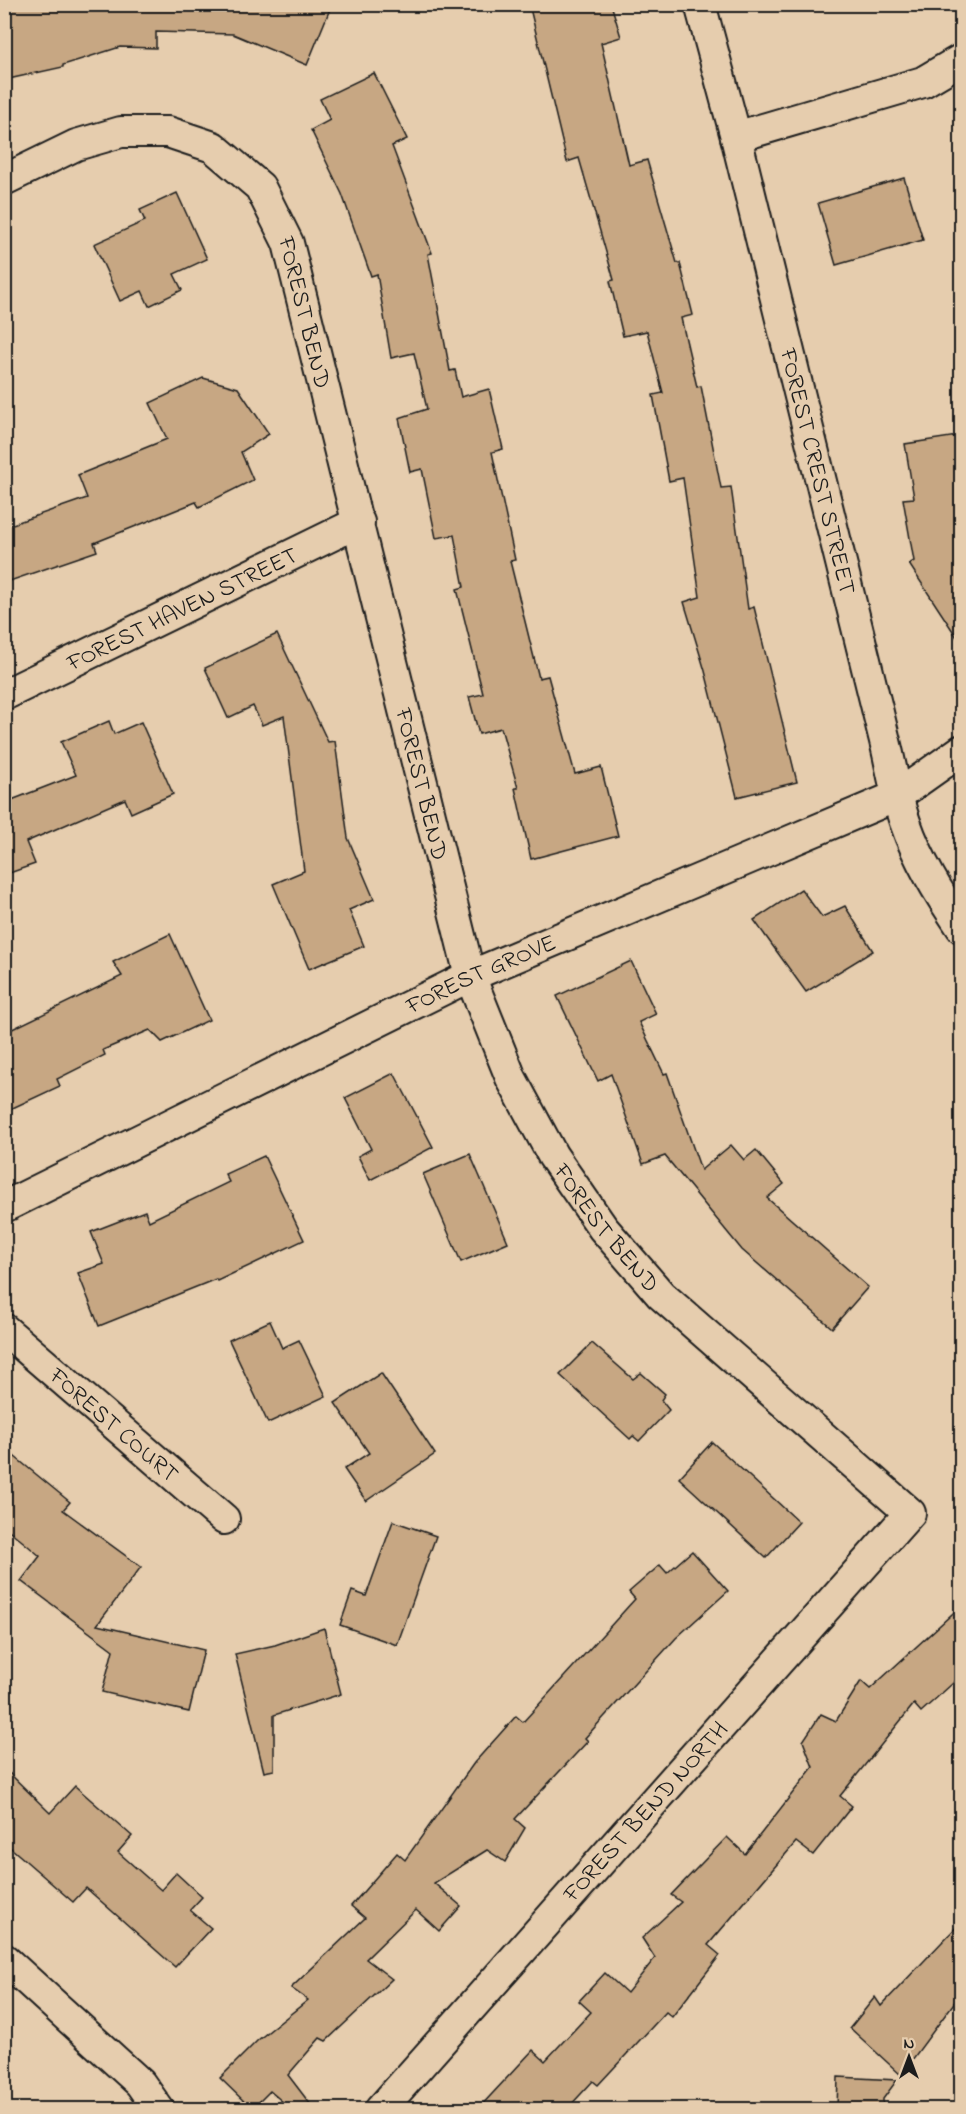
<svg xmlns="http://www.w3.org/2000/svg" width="966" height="2114" font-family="'Indie Flower',sans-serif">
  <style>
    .building { fill: #c7a783; stroke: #1c1c1c; stroke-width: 1.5 }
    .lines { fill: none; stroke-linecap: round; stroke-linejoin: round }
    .street-casing { stroke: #1c1c1c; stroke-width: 34 }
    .street { stroke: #e6cdae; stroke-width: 30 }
    .labels { text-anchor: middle; stroke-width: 4.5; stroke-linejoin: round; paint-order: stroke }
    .street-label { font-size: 24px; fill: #1c1c1c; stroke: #e6cdae }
  </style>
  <rect width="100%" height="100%" fill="#e6cdae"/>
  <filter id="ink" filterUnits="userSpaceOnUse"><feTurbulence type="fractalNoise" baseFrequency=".0167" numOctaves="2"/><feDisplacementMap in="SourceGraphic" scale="12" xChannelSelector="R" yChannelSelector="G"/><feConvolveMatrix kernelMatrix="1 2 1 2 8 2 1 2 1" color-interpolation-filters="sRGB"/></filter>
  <g filter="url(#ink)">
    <g class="building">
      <path d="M 19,4 L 332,4 L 307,65 L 233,34 L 156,32 L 156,48 L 120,47 L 63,65 L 63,67 L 4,80 L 4,8 Z"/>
      <path d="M 529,4 L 611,4 L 621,37 L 601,43 L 629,165 L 647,160 L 677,263 L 680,263 L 693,315 L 681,318 L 697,387 L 701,386 L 721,488 L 731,487 L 748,609 L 754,607 L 797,782 L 737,797 L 705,671 L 684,602 L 700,597 L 683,478 L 669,481 L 653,395 L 663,393 L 647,331 L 623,336 L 610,281 L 614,280 L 579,158 L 567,162 Z"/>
      <path d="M 374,73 L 407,139 L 392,146 L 432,253 L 428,254 L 450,371 L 455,370 L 461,397 L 489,389 L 503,449 L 492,452 L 515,560 L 510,561 L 539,678 L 548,676 L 575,774 L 601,767 L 618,836 L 531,859 L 515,788 L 518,788 L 501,728 L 479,734 L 469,697 L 483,694 L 457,589 L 464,587 L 454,535 L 436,538 L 422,469 L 410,472 L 399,418 L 427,409 L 414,353 L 391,358 L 377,274 L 371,276 L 342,194 L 311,130 L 330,120 L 320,99 Z"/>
      <path d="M 904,178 L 923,240 L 836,265 L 818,203 Z"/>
      <path d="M 177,193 L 207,259 L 174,274 L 182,290 L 149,306 L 142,291 L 120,301 L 94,244 L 145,221 L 140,210 Z"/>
      <path d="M 203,378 L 238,388 L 269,434 L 241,452 L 253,480 L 199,507 L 196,502 L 94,543 L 97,551 L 4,583 L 4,527 L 87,498 L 78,475 L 167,439 L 150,403 Z"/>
      <path d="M 957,436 L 962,461 L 962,645 L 909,564 L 914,561 L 903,499 L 914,498 L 905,444 Z"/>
      <path d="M 277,634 L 328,742 L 335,741 L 348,838 L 374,899 L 349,910 L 364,946 L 309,969 L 273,884 L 304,871 L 284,716 L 262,725 L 253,706 L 228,718 L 205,668 Z"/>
      <path d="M 109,721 L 114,734 L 141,722 L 173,794 L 131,813 L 125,799 L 26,842 L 35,864 L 4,875 L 4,793 L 9,801 L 76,775 L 61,742 Z"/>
      <path d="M 801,889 L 822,917 L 845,906 L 873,951 L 806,992 L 754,920 Z"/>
      <path d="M 170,934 L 209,1020 L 162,1042 L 150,1030 L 103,1050 L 105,1055 L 57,1079 L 60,1086 L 4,1112 L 4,1033 L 122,976 L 113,962 Z"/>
      <path d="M 631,961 L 656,1014 L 639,1022 L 664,1074 L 667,1073 L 701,1170 L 731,1145 L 744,1160 L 756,1150 L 784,1184 L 767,1198 L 868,1287 L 832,1328 L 742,1250 L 665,1156 L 643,1164 L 611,1074 L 598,1081 L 557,996 Z"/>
      <path d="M 394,1073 L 433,1147 L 370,1180 L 358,1156 L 371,1149 L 345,1098 Z"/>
      <path d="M 470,1154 L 508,1242 L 461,1262 L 423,1174 Z"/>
      <path d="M 264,1156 L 304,1240 L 217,1281 L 216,1279 L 99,1326 L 78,1273 L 104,1264 L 91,1232 L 145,1211 L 149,1221 L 229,1182 L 225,1174 Z"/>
      <path d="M 270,1321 L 282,1348 L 299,1340 L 326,1396 L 268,1423 L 229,1340 Z"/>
      <path d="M 592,1343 L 633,1379 L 641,1373 L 665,1394 L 661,1400 L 669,1410 L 639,1441 L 633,1436 L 630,1439 L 560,1375 Z"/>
      <path d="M 381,1373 L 435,1454 L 366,1501 L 344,1469 L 369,1453 L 335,1403 Z"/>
      <path d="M 712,1442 L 799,1522 L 766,1558 L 679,1478 Z"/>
      <path d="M 4,1448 L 70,1502 L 63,1510 L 141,1567 L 97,1625 L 204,1650 L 189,1712 L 102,1692 L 113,1650 L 21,1581 L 40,1556 L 4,1526 Z"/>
      <path d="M 393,1521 L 436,1536 L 397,1645 L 340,1625 L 352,1591 L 366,1596 Z"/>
      <path d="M 692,1551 L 728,1591 L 676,1638 L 585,1738 L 588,1741 L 515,1819 L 525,1828 L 505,1862 L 487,1850 L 434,1883 L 461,1906 L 439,1931 L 416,1910 L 366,1959 L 392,1979 L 326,2041 L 320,2038 L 288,2075 L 314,2109 L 291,2109 L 270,2091 L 252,2109 L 220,2078 L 258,2040 L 308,2000 L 291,1988 L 365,1918 L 351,1906 L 397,1853 L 405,1860 L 474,1763 L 516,1716 L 523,1722 L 635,1599 L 629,1592 L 660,1565 L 667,1573 Z"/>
      <path d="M 962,1605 L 962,1675 L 921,1712 L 914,1704 L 840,1796 L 852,1806 L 813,1855 L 796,1842 L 708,1945 L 720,1955 L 672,2017 L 666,2012 L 598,2085 L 593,2081 L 567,2109 L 478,2109 L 533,2050 L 545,2061 L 591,2012 L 579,2001 L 605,1973 L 627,1993 L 655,1958 L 642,1938 L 681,1902 L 671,1895 L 727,1837 L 745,1854 L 813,1767 L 803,1741 L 821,1714 L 836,1721 L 861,1681 L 870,1689 Z"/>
      <path d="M 324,1628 L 341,1694 L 274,1715 L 274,1770 L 264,1772 L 235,1654 L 275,1645 Z"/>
      <path d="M 4,1768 L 50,1813 L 75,1786 L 132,1836 L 118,1852 L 161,1890 L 176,1873 L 202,1897 L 190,1910 L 211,1928 L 175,1967 L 86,1888 L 73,1902 L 4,1842 Z"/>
      <path d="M 962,1921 L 962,1992 L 901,2075 L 850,2028 L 875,1997 L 881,2006 Z"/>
      <path d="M 838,2077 L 897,2080 L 883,2099 L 883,2109 L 837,2109 Z"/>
    </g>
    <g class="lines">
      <g class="street-casing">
        <g id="street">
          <path id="s1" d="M 700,4 L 736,137 L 886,745 C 892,770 896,797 905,822 C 918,860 939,894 962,928"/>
          <path d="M 736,137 L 923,82 L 962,59"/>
          <path id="s2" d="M 4,180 L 76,145 L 121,132 L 168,132 L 213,147 L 260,187 L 288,243 L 470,976 L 511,1078 L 553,1156 L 603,1228 L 661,1295 L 910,1513 L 380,2110"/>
          <path id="s3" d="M 4,695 L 359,522"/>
          <path id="s4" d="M 4,1207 L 470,976 L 897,796 L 962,750"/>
          <path id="s5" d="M 4,1329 L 224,1519"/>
          <path d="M 4,1959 L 140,2083 L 159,2110"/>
        </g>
      </g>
      <use href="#street" class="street"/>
    </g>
  </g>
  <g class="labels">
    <g class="street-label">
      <text dy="8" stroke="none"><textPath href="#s2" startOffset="417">FOREST BEND</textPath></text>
      <text dy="8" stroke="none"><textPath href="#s1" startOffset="482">FOREST CREST STREET</textPath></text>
      <text dy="8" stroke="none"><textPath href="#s3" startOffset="198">FOREST HAVEN STREET</textPath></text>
      <text dy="8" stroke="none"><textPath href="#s2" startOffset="903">FOREST BEND</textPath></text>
      <text dy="8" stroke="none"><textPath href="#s4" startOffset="531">FOREST GROVE</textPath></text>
      <text dy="8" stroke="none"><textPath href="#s2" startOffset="1389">FOREST BEND</textPath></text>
      <text dy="8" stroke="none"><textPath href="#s5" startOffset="146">FOREST COURT</textPath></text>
      <text transform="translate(645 1811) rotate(-48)" y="8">FOREST BEND NORTH</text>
    </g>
  </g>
  <rect width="966" height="2114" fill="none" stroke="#e6cdae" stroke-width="24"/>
  <rect x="12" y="12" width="942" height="2090" fill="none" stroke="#1c1c1c" stroke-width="2" filter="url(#ink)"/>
  <g transform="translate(909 2057)" stroke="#e6cdae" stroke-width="4.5" paint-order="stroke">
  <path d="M0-4.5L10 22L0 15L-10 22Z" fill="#1c1c1c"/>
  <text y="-9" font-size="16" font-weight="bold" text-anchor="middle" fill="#1c1c1c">N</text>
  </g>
</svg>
